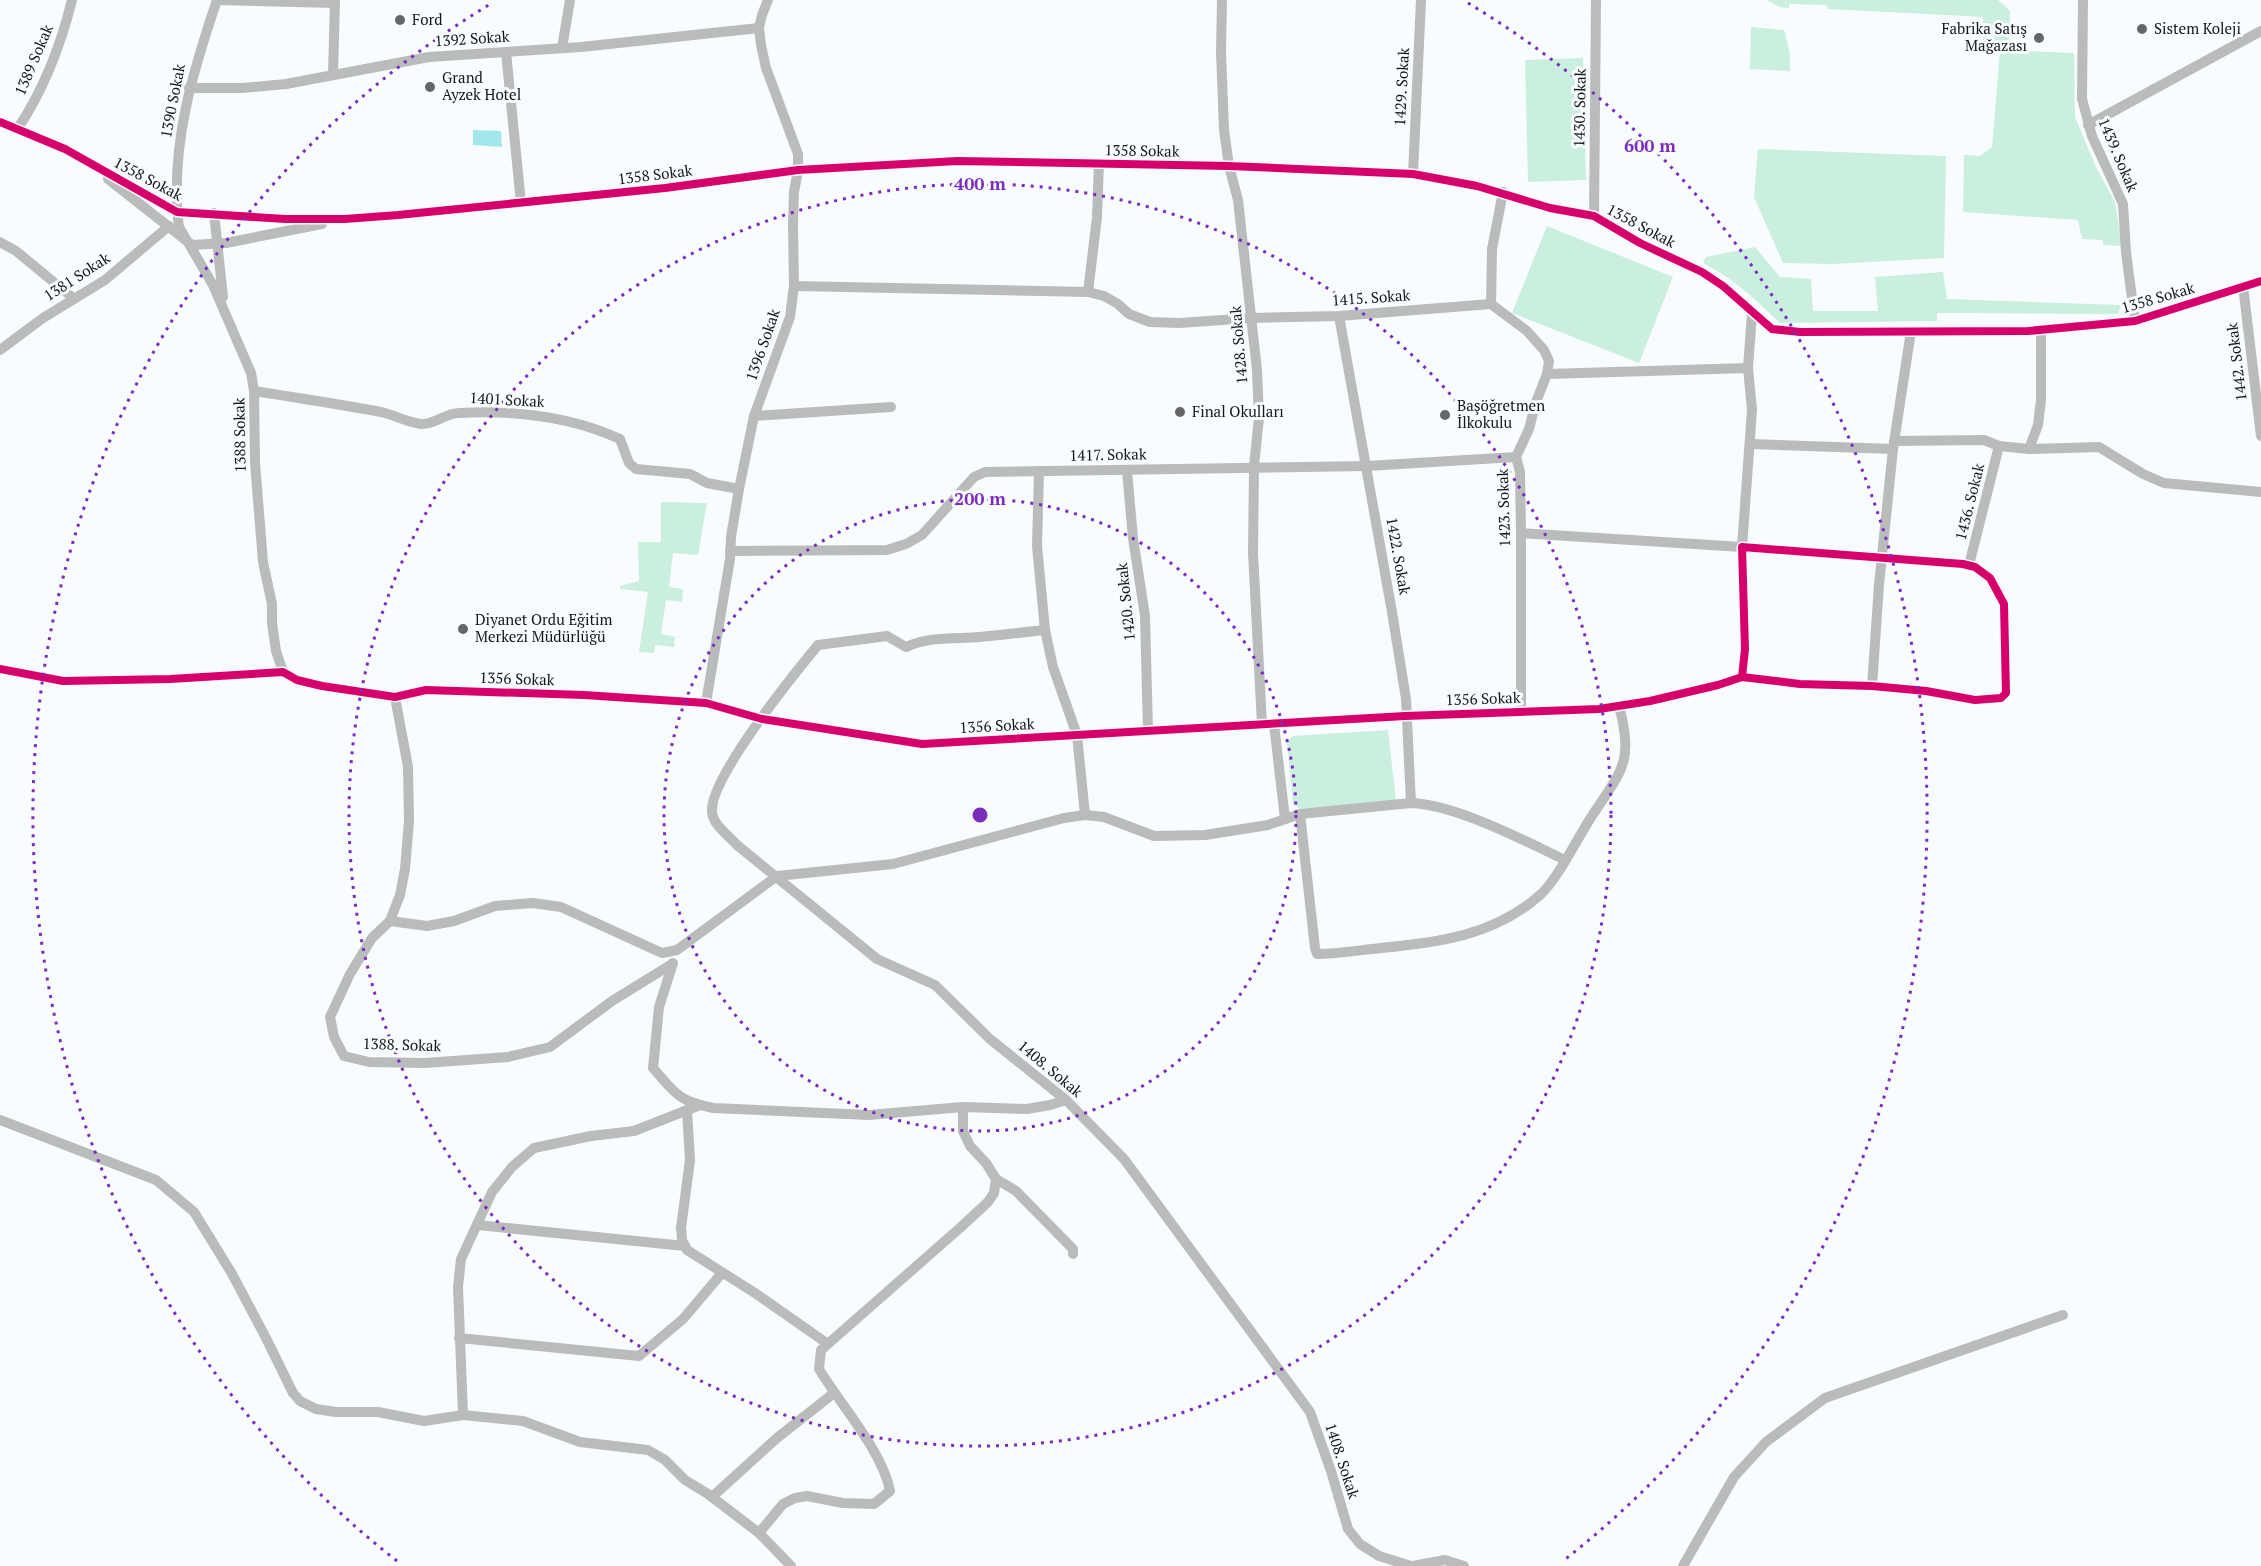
<svg xmlns="http://www.w3.org/2000/svg" width="2261" height="1566" font-family="'PT Serif',serif">
  <style>
    .green { fill: #caefde }
    .water { fill: #a2e8ea }
    .lines { fill: none; stroke-linecap: round; stroke-linejoin: round }
    .minor { stroke: #babbbb; stroke-width: 10 }
    .cycleway-casing { stroke: #f8fcff; stroke-width: 11 }
    .cycleway { stroke: #d6006c; stroke-width: 8 }
    .ring { fill: none; stroke: #7b2cbf; stroke-width: 3; stroke-dasharray: 3 6 }
    .poi-dot { fill: #656668; stroke: #f8fcff; stroke-width: 2 }
    .labels { text-anchor: middle; stroke-width: 6; stroke-linejoin: round; paint-order: stroke }
    .poi-label { font-size: 15px; fill: #151617; stroke: #f8fcff; text-anchor: start }
    .street-label { font-size: 15px; fill: #151617; stroke: #f8fcff }
    .centre { fill: #7b2cbf; stroke: #f8fcff; stroke-width: 3 }
    .ring-label { font-size: 18px; text-anchor: middle; font-weight: bold; fill: #7b2cbf; stroke: #f8fcff; stroke-width: 6; stroke-linejoin: round; paint-order: stroke }
  </style>
  <rect width="100%" height="100%" fill="#f9fcfe"/>
  <g class="green">
    <path d="M 1766,0 L 1998,0 L 2010,11 L 2009,45 L 1993,44 L 1992,41 L 1983,41 L 1983,17 L 1828,9 L 1827,5 L 1789,4 L 1789,8 L 1780,7 Z"/>
    <path d="M 1751,27 L 1784,30 L 1790,53 L 1790,71 L 1750,69 Z"/>
    <path d="M 2000,50 L 2074,53 L 2075,117 L 2096,167 L 2115,202 L 2122,246 L 2103,245 L 2103,240 L 2082,239 L 2078,220 L 1963,212 L 1964,155 L 1980,156 L 1992,147 Z"/>
    <path d="M 1583,58 L 1586,180 L 1528,182 L 1525,60 Z"/>
    <path d="M 1758,149 L 1946,156 L 1944,258 L 1832,264 L 1783,263 L 1754,197 Z"/>
    <path d="M 1547,226 L 1673,277 L 1639,363 L 1512,313 Z"/>
    <path d="M 1755,247 L 1780,277 L 1811,279 L 1813,311 L 1878,311 L 1875,277 L 1943,272 L 1947,299 L 2121,305 L 2118,314 L 1937,313 L 1937,321 L 1780,323 C 1754,298 1735,280 1703,263 L 1706,257 Z"/>
    <path d="M 661,502 L 707,503 L 698,555 L 673,553 L 669,587 L 683,589 L 682,602 L 666,600 L 661,634 L 675,637 L 674,647 L 655,645 L 654,653 L 639,652 L 648,592 L 620,589 L 620,586 L 639,581 L 638,542 L 661,542 Z"/>
    <path d="M 1388,730 L 1396,801 L 1300,809 L 1293,804 L 1287,742 L 1293,736 Z"/>
  </g>
  <path class="water" d="M 473,130 L 501,131 L 502,147 L 473,145 Z"/>
  <g class="lines">
    <g class="minor">
      <path d="M 217,0 C 193,71 171,143 178,219 L 179,227 L 213,285 L 251,373 L 254,391 L 255,463 L 263,562 L 272,604 L 272,623 L 276,651 L 283,672"/>
      <path d="M 217,0 L 335,3"/>
      <path d="M 1222,0 L 1221,52 L 1224,130 L 1229,166 L 1238,200 L 1257,370 L 1259,418 L 1254,466 L 1253,553 L 1262,724"/>
      <path d="M 2083,0 L 2082,99 L 2092,136 L 2123,204 L 2126,252 L 2135,321"/>
      <path d="M 562,48 L 570,0"/>
      <path d="M 506,52 L 521,203"/>
      <path d="M 333,74 L 335,0"/>
      <path d="M 189,88 L 242,88 L 286,84 L 429,57 L 581,47 L 759,28"/>
      <path d="M 0,122 L 65,149 L 177,212 L 285,219 L 345,219 L 398,215 L 665,188 L 798,170 L 957,161 L 1229,166 L 1413,174 L 1477,186 L 1550,208 L 1594,216 L 1640,243 L 1702,272 L 1723,286 L 1772,329 L 1800,332 L 2028,331 L 2135,321 L 2261,281"/>
      <path d="M 2088,125 L 2261,31"/>
      <path d="M 18,128 C 43,91 61,44 72,0"/>
      <path d="M 1413,174 L 1421,0"/>
      <path d="M 108,179 L 192,245 L 226,243 L 322,224"/>
      <path d="M 1503,192 L 1492,249 L 1491,304 L 1527,331 L 1544,350 L 1549,361 L 1547,374 L 1536,402 L 1529,429 L 1516,457 L 1520,472 L 1521,533 L 1521,711"/>
      <path d="M 214,213 L 223,297"/>
      <path d="M 1594,216 L 1596,0"/>
      <path d="M 0,242 L 16,251 L 73,298"/>
      <path d="M 794,286 L 1088,292 L 1104,296 L 1118,304 L 1129,314 L 1150,322 L 1179,323 L 1252,318 L 1339,316 L 1491,304"/>
      <path d="M 2243,286 L 2261,436"/>
      <path d="M 1088,292 L 1097,217 L 1099,163"/>
      <path d="M 1339,316 L 1392,612 L 1406,699 L 1411,803"/>
      <path d="M 0,350 L 43,318 L 105,280 L 169,226"/>
      <path d="M 1547,374 L 1748,368"/>
      <path d="M 254,391 C 297,398 339,404 381,412 C 394,415 407,422 421,424 C 435,425 445,413 459,413 C 514,410 570,416 620,439 L 629,463 L 636,469 L 690,474 L 707,483 L 739,489"/>
      <path d="M 754,416 L 891,407"/>
      <path d="M 1894,441 L 1984,440 L 1999,446 L 2029,449 L 2099,447 L 2143,474 L 2164,483 L 2261,492"/>
      <path d="M 1750,444 L 1893,449"/>
      <path d="M 2029,449 L 2038,425 L 2041,400 L 2041,330"/>
      <path d="M 1039,471 L 1037,546 L 1045,630 L 1053,667 L 1077,735 L 1085,815"/>
      <path d="M 1127,471 L 1133,538 L 1145,616 L 1148,731"/>
      <path d="M 1521,533 L 1742,547 L 1752,410 L 1748,368 L 1752,313"/>
      <path d="M 730,551 L 887,550 L 906,544 L 922,535 L 974,477 L 985,472 L 1367,466 L 1516,457"/>
      <path d="M 1969,565 L 1999,446"/>
      <path d="M 1045,630 C 1024,632 1002,635 980,637 C 955,639 929,636 906,647 L 887,636 L 818,645 C 794,674 709,779 712,812 C 713,825 729,836 737,845 L 877,959 L 935,985 L 990,1039 L 1066,1100 L 1124,1159 L 1310,1412 L 1331,1471 L 1348,1529 L 1360,1544 L 1379,1556 L 1411,1566"/>
      <path d="M 0,669 L 63,681 L 170,679 L 283,672 L 297,680 L 322,686 L 395,697 L 426,690 L 584,695 L 706,703 L 762,719 L 922,744 L 1405,716 L 1599,709 L 1650,701 L 1718,685 L 1742,677 L 1800,684 L 1872,686 L 1926,691 L 1975,700 L 2001,698 L 2006,693 L 2004,604 L 1990,578 L 1975,567 L 1963,564 L 1742,547 L 1745,649 L 1742,677"/>
      <path d="M 1872,686 L 1879,585 L 1893,449 L 1911,331"/>
      <path d="M 395,697 L 408,767 L 409,821 L 405,869 L 400,895 L 390,921 L 372,938 L 350,974 L 330,1017 L 334,1037 L 344,1056 L 369,1062 L 425,1063 L 508,1057 L 550,1047 L 612,1001 L 672,964"/>
      <path d="M 706,703 L 730,559 L 731,537 L 739,489 L 754,416 L 790,317 L 794,286 L 793,224 L 794,192 L 798,170 L 798,154 L 766,68 L 761,45 L 759,28 L 762,15 L 768,0"/>
      <path d="M 1274,724 L 1285,819"/>
      <path d="M 1300,814 L 1315,948 L 1317,954 C 1339,954 1360,950 1381,948 C 1439,942 1494,936 1540,895 C 1557,880 1577,839 1590,819 C 1620,772 1635,764 1619,706"/>
      <path d="M 390,921 L 427,926 L 454,921 L 495,906 L 533,903 L 561,907 L 662,953 L 677,950 L 777,876 L 893,864 L 1064,818 L 1085,815 L 1104,817 L 1154,836 L 1205,835 L 1268,825 L 1300,814 L 1411,803 C 1457,805 1523,840 1565,860"/>
      <path d="M 673,963 L 659,1007 L 653,1068 C 677,1095 677,1100 713,1108 L 869,1115 L 963,1107 L 1027,1109 L 1050,1105 L 1066,1100"/>
      <path d="M 687,1110 L 690,1160 L 681,1228 L 682,1240 L 687,1250 L 755,1293 L 828,1344"/>
      <path d="M 0,1120 L 156,1180 L 194,1212 L 231,1272 L 266,1338 L 293,1393 L 300,1401 L 316,1409 L 336,1412 L 378,1412 L 424,1421 L 463,1415 L 523,1421 L 580,1442 L 648,1450 L 665,1460 L 685,1480 L 708,1494 L 738,1517 L 759,1533 L 791,1566"/>
      <path d="M 996,1179 L 1016,1191 L 1073,1249 L 1073,1254"/>
      <path d="M 477,1225 L 685,1246"/>
      <path d="M 459,1338 L 639,1356 L 683,1319 L 722,1273"/>
      <path d="M 463,1415 L 458,1287 L 461,1259 L 492,1192 L 512,1167 L 534,1148 L 591,1136 L 634,1131 L 700,1105"/>
      <path d="M 712,1497 L 777,1438 L 834,1393"/>
      <path d="M 759,1533 L 783,1504 L 795,1498 L 807,1496 L 843,1503 L 874,1504 L 890,1491 C 883,1452 840,1404 819,1369 L 821,1350 L 961,1227 L 988,1202 L 994,1193 L 996,1179 L 986,1163 L 970,1146 L 963,1131 L 963,1107"/>
      <path d="M 1413,1566 L 1445,1560 L 1464,1566"/>
      <path d="M 1683,1566 L 1734,1477 L 1766,1442 L 1825,1398 L 2063,1315"/>
    </g>
    <g class="cycleway-casing">
      <g id="cycleway">
        <path d="M 0,122 L 65,149 L 177,212 L 285,219 L 345,219 L 398,215 L 665,188 L 798,170 L 957,161 L 1229,166 L 1413,174 L 1477,186 L 1550,208 L 1594,216 L 1640,243 L 1702,272 L 1723,286 L 1772,329 L 1800,332 L 2028,331 L 2135,321 L 2261,281"/>
        <path d="M 0,669 L 63,681 L 170,679 L 283,672 L 297,680 L 322,686 L 395,697 L 426,690 L 584,695 L 706,703 L 762,719 L 922,744 L 1405,716 L 1599,709 L 1650,701 L 1718,685 L 1742,677 L 1800,684 L 1872,686 L 1926,691 L 1975,700 L 2001,698 L 2006,693 L 2004,604 L 1990,578 L 1975,567 L 1963,564 L 1742,547 L 1745,649 L 1742,677"/>
      </g>
    </g>
    <use href="#cycleway" class="cycleway"/>
  </g>
  <g class="ring">
    <circle cx="980" cy="815" r="316"/>
    <circle cx="980" cy="815" r="631"/>
    <path d="M397 1561A947 947 0 0 1 492 3M1468 3A947 947 0 0 1 1563 1561"/>
  </g>
  <g class="poi-dot">
    <circle cx="400" cy="20" r="6"/>
    <circle cx="2142" cy="29" r="6"/>
    <circle cx="2039" cy="38" r="6"/>
    <circle cx="430" cy="87" r="6"/>
    <circle cx="1180" cy="412" r="6"/>
    <circle cx="1445" cy="415" r="6"/>
    <circle cx="463" cy="629" r="6"/>
  </g>
  <g class="labels">
    <g class="poi-label">
      <text x="412" y="25">Ford</text>
      <text x="2027" y="34" text-anchor="end">Fabrika Satış<tspan x="2027" dy="17">Mağazası</tspan></text>
      <text x="2154" y="34">Sistem Koleji</text>
      <text x="442" y="83">Grand<tspan x="442" dy="17">Ayzek Hotel</tspan></text>
      <text x="1457" y="411">Başöğretmen<tspan x="1457" dy="17">İlkokulu</tspan></text>
      <text x="1192" y="417">Final Okulları</text>
      <text x="475" y="625">Diyanet Ordu Eğitim<tspan x="475" dy="17">Merkezi Müdürlüğü</tspan></text>
    </g>
    <g class="street-label">
      <text transform="translate(472 39) rotate(-4)" y="5">1392 Sokak</text>
      <text transform="translate(34 60) rotate(-67)" y="5">1389 Sokak</text>
      <text transform="translate(1402 87) rotate(-87)" y="5">1429. Sokak</text>
      <text transform="translate(173 101) rotate(-79)" y="5">1390 Sokak</text>
      <text transform="translate(1580 108) rotate(-89)" y="5">1430. Sokak</text>
      <text transform="translate(1142 151) rotate(1)" y="5">1358 Sokak</text>
      <text transform="translate(2118 155) rotate(67)" y="5">1439. Sokak</text>
      <text transform="translate(655 175) rotate(-7)" y="5">1358 Sokak</text>
      <text transform="translate(148 179) rotate(28)" y="5">1358 Sokak</text>
      <text transform="translate(1641 226) rotate(28)" y="5">1358 Sokak</text>
      <text transform="translate(77 277) rotate(-33)" y="5">1381 Sokak</text>
      <text transform="translate(1371 298) rotate(-4)" y="5">1415. Sokak</text>
      <text transform="translate(2158 298) rotate(-16)" y="5">1358 Sokak</text>
      <text transform="translate(763 345) rotate(-71)" y="5">1396 Sokak</text>
      <text transform="translate(1239 345) rotate(-95)" y="5">1428. Sokak</text>
      <text transform="translate(2237 362) rotate(-97)" y="5">1442. Sokak</text>
      <text transform="translate(507 400) rotate(3)" y="5">1401 Sokak</text>
      <text transform="translate(240 435) rotate(-91)" y="5">1388 Sokak</text>
      <text transform="translate(1108 455) rotate(-1)" y="5">1417. Sokak</text>
      <text transform="translate(1970 502) rotate(-76)" y="5">1436. Sokak</text>
      <text transform="translate(1504 508) rotate(-92)" y="5">1423. Sokak</text>
      <text transform="translate(1398 556) rotate(80)" y="5">1422. Sokak</text>
      <text transform="translate(1126 602) rotate(-96)" y="5">1420. Sokak</text>
      <text transform="translate(517 679) rotate(2)" y="5">1356 Sokak</text>
      <text transform="translate(1483 699) rotate(-2)" y="5">1356 Sokak</text>
      <text transform="translate(997 726) rotate(-3)" y="5">1356 Sokak</text>
      <text transform="translate(402 1045) rotate(2)" y="5">1388. Sokak</text>
      <text transform="translate(1050 1069) rotate(40)" y="5">1408. Sokak</text>
      <text transform="translate(1342 1461) rotate(72)" y="5">1408. Sokak</text>
    </g>
  </g>
  <circle cx="980" cy="815" r="9" class="centre"/>
  <g class="ring-label">
    <text x="1650" y="152">600 m</text>
    <text x="980" y="190">400 m</text>
    <text x="980" y="505">200 m</text>
  </g>
</svg>
